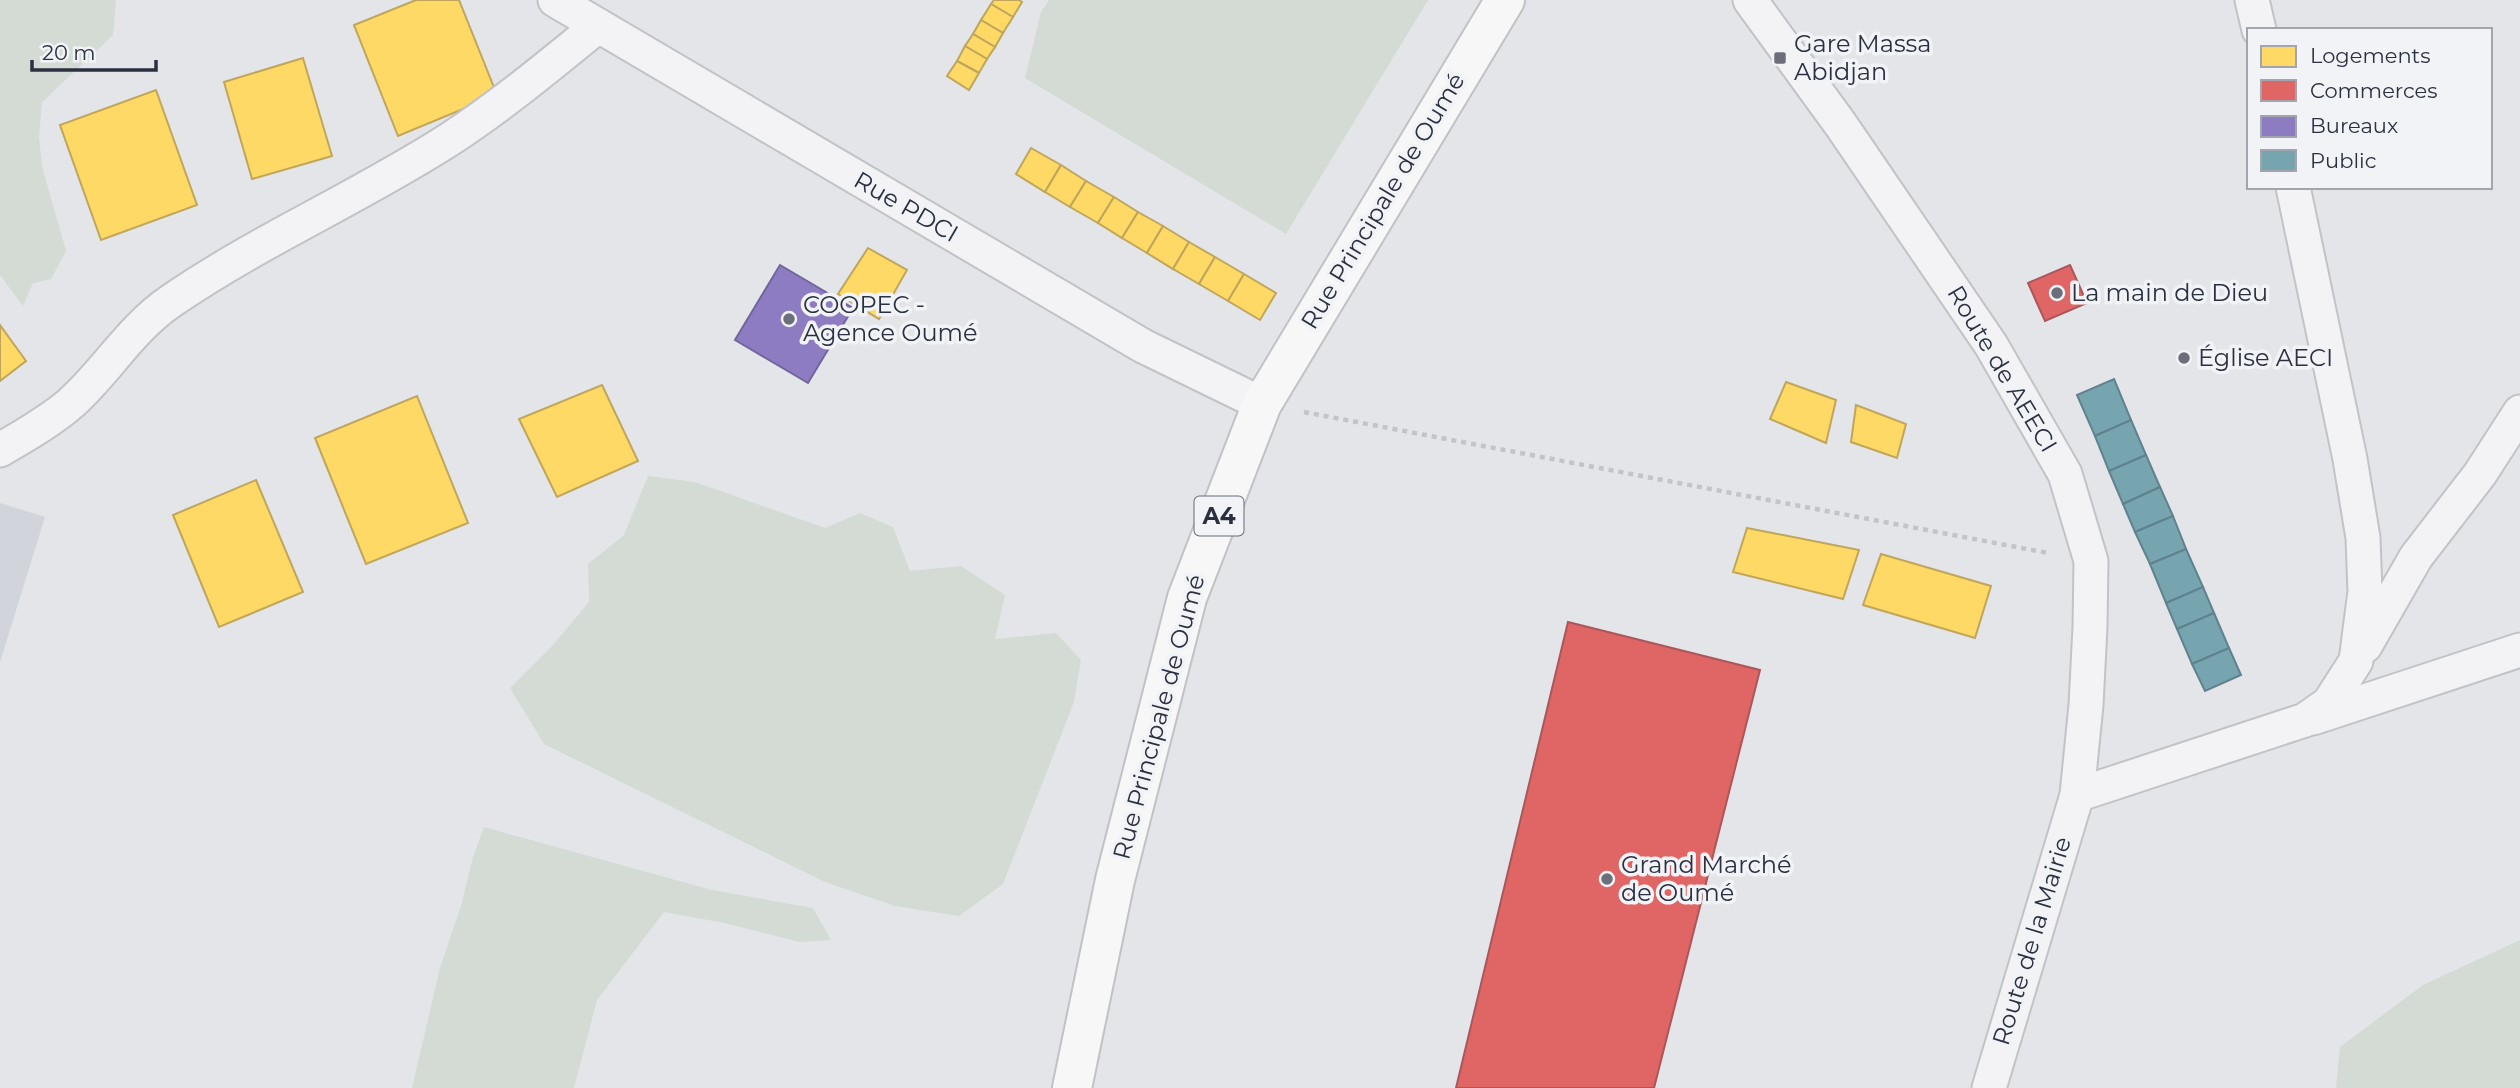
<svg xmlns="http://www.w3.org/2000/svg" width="2520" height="1088" font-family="Montserrat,sans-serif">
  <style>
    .built { fill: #d2d4db }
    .green { fill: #d3dbd4 }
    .homes { fill: #ffd966; stroke: #bfa65b; stroke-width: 2 }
    .shops { fill: #e06666; stroke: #aa565b; stroke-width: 2 }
    .offices { fill: #8e7cc3; stroke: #70659c; stroke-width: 2 }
    .public { fill: #76a5af; stroke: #60828e; stroke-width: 2 }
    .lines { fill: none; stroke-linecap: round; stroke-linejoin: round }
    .minor-casing { stroke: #c2c3c6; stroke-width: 37 }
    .primary-casing { stroke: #c0c2c6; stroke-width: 42 }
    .path { stroke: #c3c3c8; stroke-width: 4.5; stroke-dasharray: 5 5; stroke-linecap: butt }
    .minor { stroke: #f3f3f5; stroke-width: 33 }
    .primary { stroke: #f7f7f7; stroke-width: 38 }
    .poi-dot { fill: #6c6f7b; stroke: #f2f3f7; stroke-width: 2.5 }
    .labels { text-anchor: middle; stroke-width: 7; stroke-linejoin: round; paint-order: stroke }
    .shield { fill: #f2f3f7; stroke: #676a78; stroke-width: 2 }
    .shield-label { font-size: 23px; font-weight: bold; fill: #2b3041 }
    .poi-label { font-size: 24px; fill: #2b3041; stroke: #f2f3f7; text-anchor: start }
    .street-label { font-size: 24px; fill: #2b3041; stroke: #f2f3f7 }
  </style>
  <rect width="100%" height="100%" fill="#e4e5e8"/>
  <path class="built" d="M 0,503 L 45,517 L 0,662 Z"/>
  <g class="green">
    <path d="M 0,0 L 116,0 L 113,35 L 42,102 L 39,137 L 42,167 L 66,251 L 51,279 L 33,283 L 23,306 L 0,275 Z"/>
    <path d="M 1049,0 L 1428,0 L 1286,234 L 1025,78 L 1041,12 Z"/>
    <path d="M 648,476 L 695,482 L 825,528 L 860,513 L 893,527 L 910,571 L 961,566 L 1005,595 L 995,639 L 1056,633 L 1081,660 L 1074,702 L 1003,884 L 959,916 L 895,906 L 825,882 L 544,744 L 510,688 L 553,645 L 589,602 L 588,564 L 624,535 Z"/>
    <path d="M 484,827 L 712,890 L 813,908 L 831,940 L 799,942 L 725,923 L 664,912 L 597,1000 L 574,1088 L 412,1088 L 440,968 L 461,906 L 473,857 Z"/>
    <path d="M 2520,940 L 2520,1088 L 2336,1088 L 2340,1047 L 2423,985 Z"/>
  </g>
  <g class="homes">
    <path d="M 416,0 L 459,0 L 497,95 L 398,136 L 354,25 Z"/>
    <path d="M 994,0 L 1019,0 L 1022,2 L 1013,17 L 991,4 Z"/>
    <path d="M 991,4 L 1013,17 L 1003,33 L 981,20 Z"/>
    <path d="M 981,20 L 1003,33 L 995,47 L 973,34 Z"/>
    <path d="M 973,34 L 995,47 L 987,59 L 965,46 Z"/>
    <path d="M 965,46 L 987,59 L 979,73 L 957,61 Z"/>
    <path d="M 303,58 L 332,156 L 252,179 L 224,82 Z"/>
    <path d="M 957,61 L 979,73 L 969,90 L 947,76 Z"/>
    <path d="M 156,90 L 197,205 L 101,240 L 60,125 Z"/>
    <path d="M 1031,148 L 1061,165 L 1045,192 L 1016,174 Z"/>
    <path d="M 1061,165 L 1086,181 L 1070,207 L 1045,192 Z"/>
    <path d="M 1086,181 L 1114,197 L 1098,223 L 1070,207 Z"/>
    <path d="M 1114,197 L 1138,212 L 1122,238 L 1098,223 Z"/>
    <path d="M 1138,212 L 1163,226 L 1147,253 L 1122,238 Z"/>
    <path d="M 1163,226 L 1189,242 L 1173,269 L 1147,253 Z"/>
    <path d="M 1189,242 L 1215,257 L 1199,284 L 1173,269 Z"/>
    <path d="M 868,248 L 907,270 L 879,319 L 838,294 Z"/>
    <path d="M 1215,257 L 1244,274 L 1228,301 L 1199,284 Z"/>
    <path d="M 1244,274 L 1276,293 L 1260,320 L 1228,301 Z"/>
    <path d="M 0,325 L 26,361 L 0,381 Z"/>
    <path d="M 1786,382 L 1836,400 L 1826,443 L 1770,419 Z"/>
    <path d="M 602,385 L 638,461 L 557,497 L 519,419 Z"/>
    <path d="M 417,396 L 468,523 L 366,564 L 315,438 Z"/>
    <path d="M 1856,405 L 1906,424 L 1897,458 L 1851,442 Z"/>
    <path d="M 256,480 L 303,592 L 219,627 L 173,515 Z"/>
    <path d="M 1747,528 L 1859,550 L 1843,599 L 1733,572 Z"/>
    <path d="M 1881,554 L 1991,586 L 1975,638 L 1863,605 Z"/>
  </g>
  <g class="shops">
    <path d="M 2070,265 L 2087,303 L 2045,321 L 2028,283 Z"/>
    <path d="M 1568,622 L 1760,670 L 1654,1088 L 1456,1088 Z"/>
  </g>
  <path class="offices" d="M 780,265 L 853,308 L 808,383 L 735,340 Z"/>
  <g class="public">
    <path d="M 2114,379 L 2131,420 L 2095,436 L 2077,395 Z"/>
    <path d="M 2131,420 L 2146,455 L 2109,471 L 2095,436 Z"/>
    <path d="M 2146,455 L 2160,487 L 2123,504 L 2109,471 Z"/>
    <path d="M 2160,487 L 2173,516 L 2135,532 L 2123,504 Z"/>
    <path d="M 2173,516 L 2186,549 L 2150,564 L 2135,532 Z"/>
    <path d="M 2186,549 L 2203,587 L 2166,603 L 2150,564 Z"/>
    <path d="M 2203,587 L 2214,613 L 2177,629 L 2166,603 Z"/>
    <path d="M 2214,613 L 2229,648 L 2192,664 L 2177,629 Z"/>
    <path d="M 2229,648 L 2241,675 L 2205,691 L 2192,664 Z"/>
  </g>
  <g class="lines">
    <g class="minor-casing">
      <g id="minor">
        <path d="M 555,0 L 1143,346 L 1262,404"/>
        <path d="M 1750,0 L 1841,125 L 1991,345 L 2065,474 L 2091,561 L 2090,627 L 2086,705 L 2077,795 L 1989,1088"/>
        <path d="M 2252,0 L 2259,30"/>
        <path d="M 0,450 C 22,437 52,420 71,403 C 107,371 129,330 171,301 C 260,240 360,197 450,139 C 502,105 550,65 598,26"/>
        <path d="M 2365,646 L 2416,557 L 2480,474 L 2520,412"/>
        <path d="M 2313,718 L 2520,650"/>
        <path d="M 2077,795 L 2305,720 L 2329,703 L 2356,661 L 2365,592 L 2363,538 L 2350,459 L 2293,187"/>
      </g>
    </g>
    <g class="primary-casing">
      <path id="primary" d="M 1072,1088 L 1115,880 L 1187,598 L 1262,404 L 1505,0"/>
    </g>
    <path class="path" d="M 1304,412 L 2048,553"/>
    <use href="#minor" class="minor"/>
    <use href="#primary" class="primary"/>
  </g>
  <g class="poi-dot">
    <rect x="1773" y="51" width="14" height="14" rx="3.5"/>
    <circle cx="2057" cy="293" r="7"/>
    <circle cx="789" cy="319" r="7"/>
    <circle cx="2184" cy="358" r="7"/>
    <circle cx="1607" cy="879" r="7"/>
  </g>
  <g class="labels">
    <rect class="shield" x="1194.5" y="496.5" width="49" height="39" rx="5"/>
    <g class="shield-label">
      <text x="1219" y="524">A4</text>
    </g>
    <g class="poi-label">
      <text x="1794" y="52">Gare Massa<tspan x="1794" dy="28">Abidjan</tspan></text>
      <text x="2071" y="301">La main de Dieu</text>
      <text x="803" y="313">COOPEC -<tspan x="803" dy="28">Agence Oumé</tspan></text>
      <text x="2198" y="366">Église AECI</text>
      <text x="1621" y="873">Grand Marché<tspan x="1621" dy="28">de Oumé</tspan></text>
    </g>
    <g class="street-label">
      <text transform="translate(1383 201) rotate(-59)" y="8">Rue Principale de Oumé</text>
      <text transform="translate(906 207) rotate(30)" y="8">Rue PDCI</text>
      <text transform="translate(2002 369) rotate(59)" y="8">Route de AEECI</text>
      <text transform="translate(1159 717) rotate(-75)" y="8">Rue Principale de Oumé</text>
      <text transform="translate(2032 941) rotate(-73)" y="8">Route de la Mairie</text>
    </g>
  </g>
  <rect x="2247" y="28" width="245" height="161" fill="#f2f3f7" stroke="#a2a5ae" stroke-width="2"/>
  <rect x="2261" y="46" width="35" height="21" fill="#ffd966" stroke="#a2a5ae" stroke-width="2"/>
  <text x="2310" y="63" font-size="21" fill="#2b3041">Logements</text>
  <rect x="2261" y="80" width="35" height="21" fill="#e06666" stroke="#a2a5ae" stroke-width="2"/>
  <text x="2310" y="98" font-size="21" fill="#2b3041">Commerces</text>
  <rect x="2261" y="116" width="35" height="21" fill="#8e7cc3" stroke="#a2a5ae" stroke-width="2"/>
  <text x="2310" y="133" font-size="21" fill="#2b3041">Bureaux</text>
  <rect x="2261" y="150" width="35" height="21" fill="#76a5af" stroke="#a2a5ae" stroke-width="2"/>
  <text x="2310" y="168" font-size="21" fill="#2b3041">Public</text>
  <path d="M32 60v10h124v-10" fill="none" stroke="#2b3041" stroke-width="3.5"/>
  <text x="42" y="60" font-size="21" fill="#2b3041" stroke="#f2f3f7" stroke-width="5" paint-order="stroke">20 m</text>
</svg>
